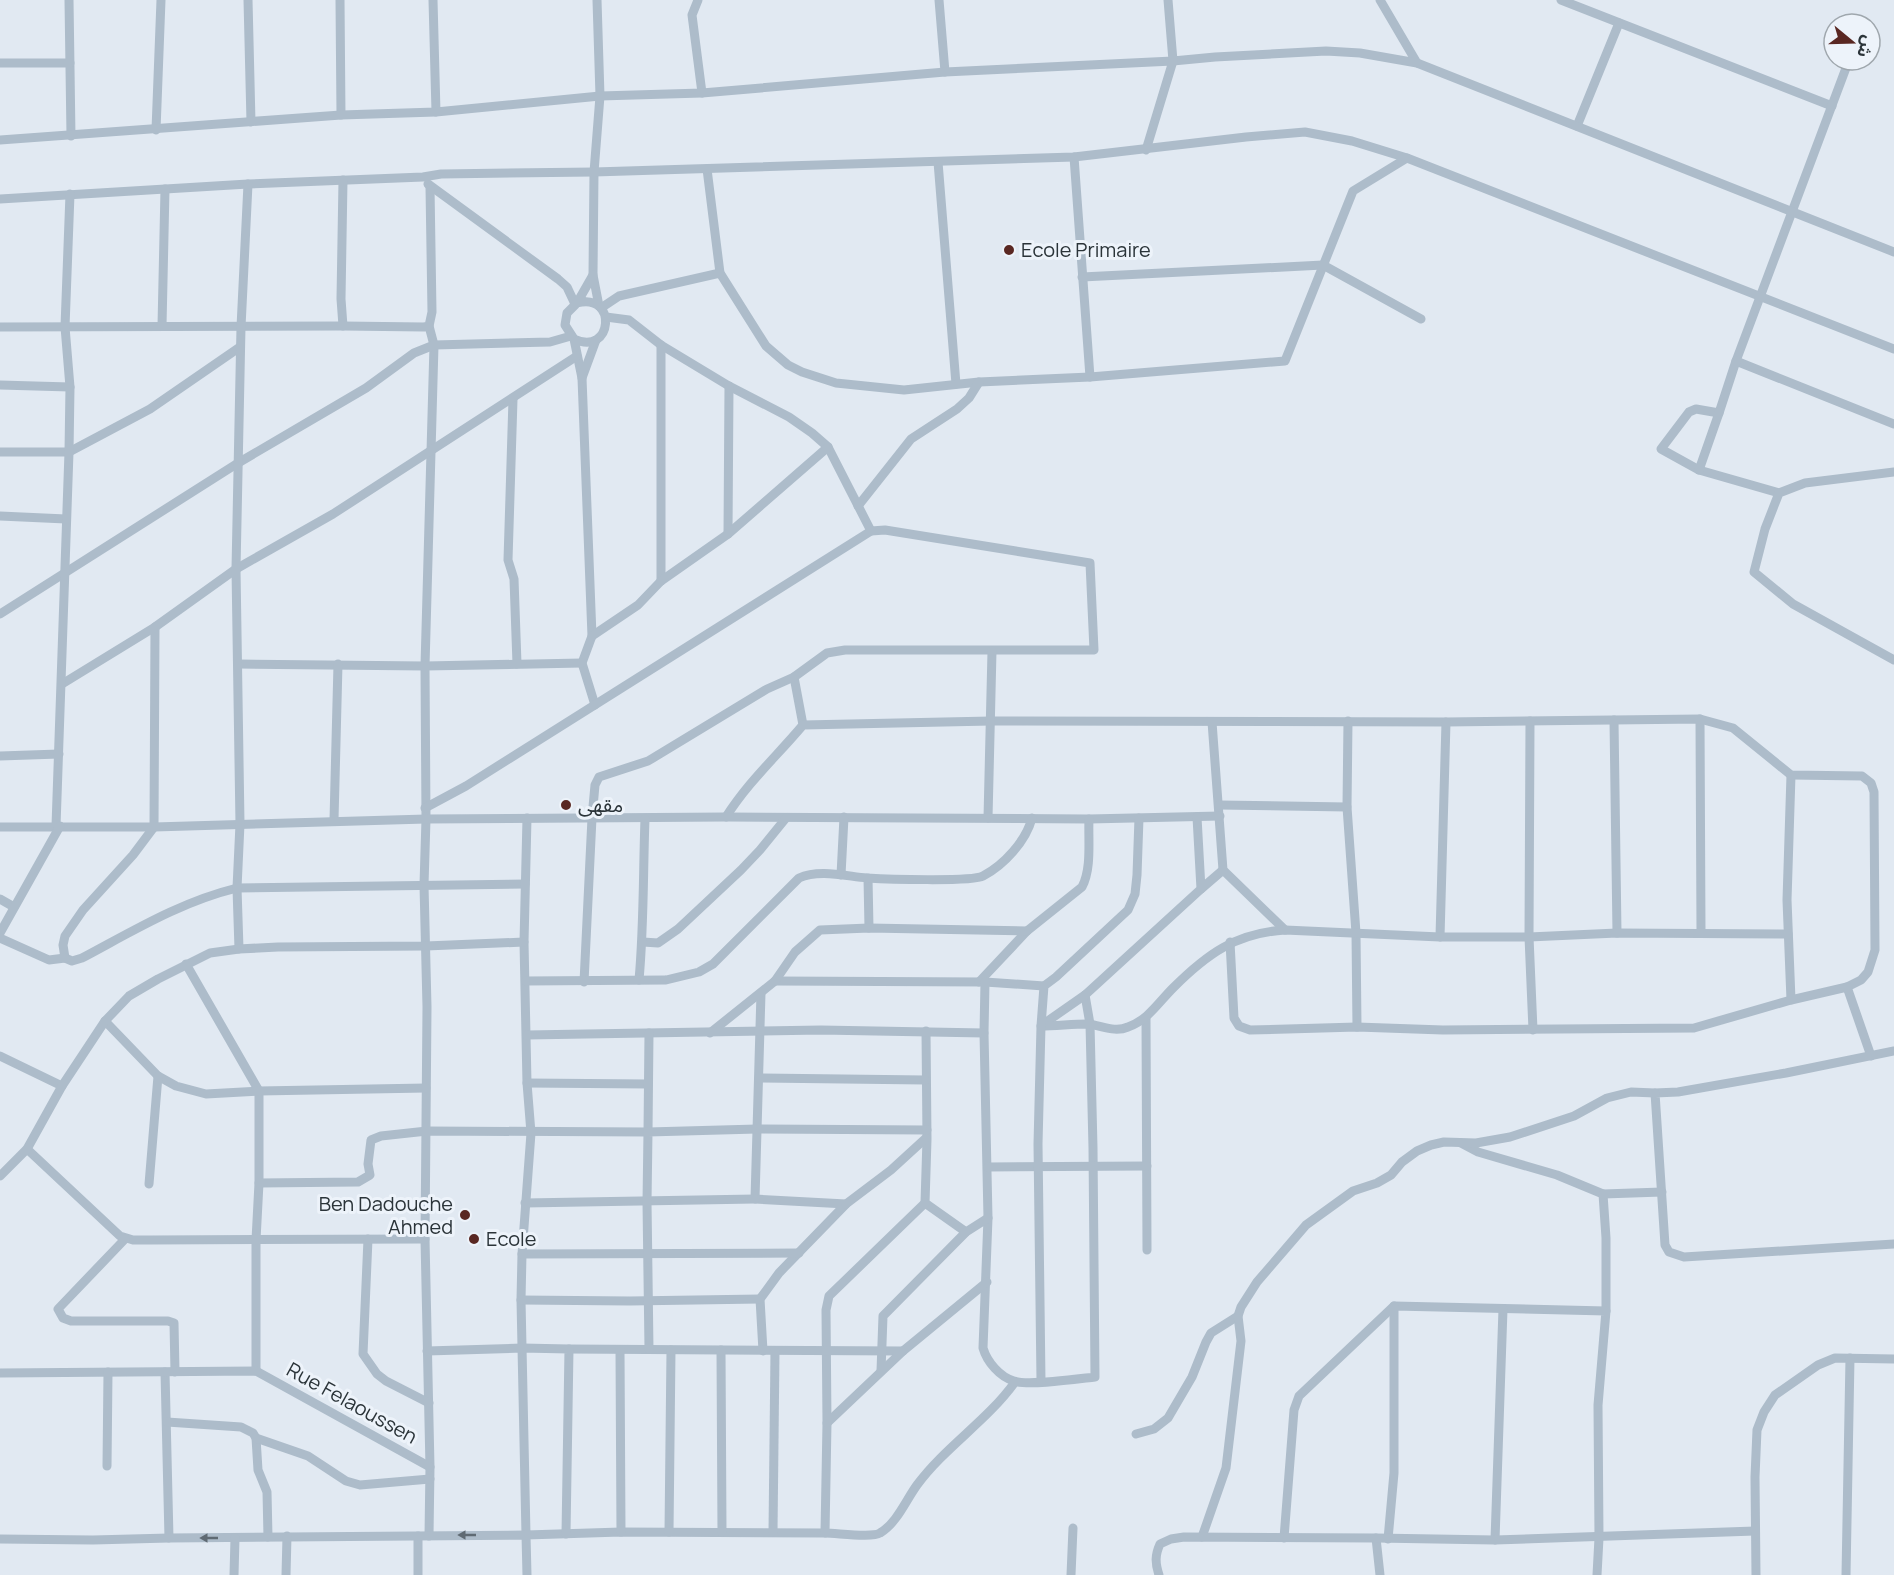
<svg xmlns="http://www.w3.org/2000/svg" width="1894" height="1575" font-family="Manrope,'Noto Sans Arabic',sans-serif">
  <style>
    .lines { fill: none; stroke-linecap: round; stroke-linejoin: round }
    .street { stroke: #adbcca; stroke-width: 9 }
    .oneway { fill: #5f6a73 }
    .poi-dot { fill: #592722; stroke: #edf3fa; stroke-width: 2 }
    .labels { text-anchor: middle; stroke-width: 6; stroke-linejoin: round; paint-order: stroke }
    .poi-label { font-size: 20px; fill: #2b3439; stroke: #edf3fa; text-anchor: start }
    .street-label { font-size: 20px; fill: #2b3439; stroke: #edf3fa }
  </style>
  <rect width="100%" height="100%" fill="#e1e9f2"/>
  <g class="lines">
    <g class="street">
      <path d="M 69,0 L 71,136"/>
      <path d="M 248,0 L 251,122"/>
      <path d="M 340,0 L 341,115"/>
      <path d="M 433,0 L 436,112"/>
      <path d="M 597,0 L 600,96 L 594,172 L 593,275 L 599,306"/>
      <path d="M 698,0 L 692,15 L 702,93"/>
      <path d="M 939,0 L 945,72"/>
      <path d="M 1380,0 L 1417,63"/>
      <path d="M 1561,0 L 1832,106"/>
      <path d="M 1849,60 L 1736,361 L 1894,424"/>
      <path d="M 0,63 L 70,63"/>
      <path d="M 1577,126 L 1619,23"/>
      <path d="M 156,130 L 161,0"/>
      <path d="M 0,140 L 341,115 L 436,112 L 600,96 L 702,93 L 945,72 L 1173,61 L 1215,57 L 1326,51 L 1360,53 L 1417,63 L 1894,252"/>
      <path d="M 1146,150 L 1173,61 L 1168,0"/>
      <path d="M 1074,157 L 1090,377"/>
      <path d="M 938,162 L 956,384"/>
      <path d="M 707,169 L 720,273 L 766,346 L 788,365 L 802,372 L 836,383 L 904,390 L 979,382 L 1090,377 L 1285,361 L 1353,191 L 1407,158"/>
      <path d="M 428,184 L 558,279 L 567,287 L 575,304"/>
      <path d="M 0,199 L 248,184 L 423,177 L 441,174 L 594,172 L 1074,157 L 1246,137 L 1305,132 L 1352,141 L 1407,158 L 1894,349"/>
      <path d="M 1082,277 L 1323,265 L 1421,319"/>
      <path d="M 577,303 C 618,292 613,357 574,339 L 565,325 L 567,313 L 577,303 L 593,275"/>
      <path d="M 601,308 L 619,296 L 720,273"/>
      <path d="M 606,317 L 629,320 L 661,345 L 729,386 L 789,417 L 812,433 L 828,447 L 871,531"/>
      <path d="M 162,326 L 165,189"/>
      <path d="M 343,326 L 341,299 L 343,180"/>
      <path d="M 429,326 L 434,345 L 425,666 L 426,819 L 424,885 L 427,1007 L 425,1239 L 430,1467 L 429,1536"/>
      <path d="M 0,327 L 343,326 L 424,327 L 429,326 L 432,312 L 430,187"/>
      <path d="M 574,339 L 582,378 L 592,636 L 582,663 L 595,705"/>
      <path d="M 1736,361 L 1719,413 L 1696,409 L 1689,412 L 1661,449 L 1699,470 L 1779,493"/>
      <path d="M 582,378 L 596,340"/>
      <path d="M 0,385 L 70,387"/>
      <path d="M 513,399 L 508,560 L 514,579 L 517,664"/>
      <path d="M 0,452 L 69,452 L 150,409 L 240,347"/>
      <path d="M 1699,470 L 1719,413"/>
      <path d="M 1894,472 L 1805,483 L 1779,493 L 1765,529 L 1754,572 L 1793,604 L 1894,660"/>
      <path d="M 858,506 L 911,439 L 957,409 L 969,398 L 979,382"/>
      <path d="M 0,516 L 66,519"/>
      <path d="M 728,534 L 729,386"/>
      <path d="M 661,581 L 661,345"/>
      <path d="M 0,614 L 238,463 L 366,388 L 414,353 L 434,345 L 550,342 L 571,336"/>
      <path d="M 155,627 L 154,827 L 133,855 L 83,910 L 65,936 L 63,945 L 65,958 L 72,961 L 82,958 C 133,931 180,902 237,888 L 525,884"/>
      <path d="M 592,636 L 638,605 L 661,581 L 728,534 L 828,447"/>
      <path d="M 238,664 L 425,666 L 582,663"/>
      <path d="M 794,677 L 803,725"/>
      <path d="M 62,684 L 155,627 L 236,569 L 333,514 L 577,356"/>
      <path d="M 1700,719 L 1701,932"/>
      <path d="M 1614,720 L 1617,933"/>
      <path d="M 1348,721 L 1347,807 L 1356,933 L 1357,1027"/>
      <path d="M 1530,721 L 1529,937 L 1533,1030"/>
      <path d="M 1212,722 L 1223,870 L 1285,930"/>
      <path d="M 0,756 L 59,754"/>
      <path d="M 1791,775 L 1787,900 L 1791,1000"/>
      <path d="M 1219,805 L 1347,807"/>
      <path d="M 425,808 L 466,786 L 871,531 L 885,530 L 1090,563 L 1094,650 L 845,650 L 827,653 L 794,677 L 767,689 L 648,761 L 599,777 L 595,785 L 592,818 L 584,982"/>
      <path d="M 726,817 C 748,782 777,756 803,725 L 991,721 L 1446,722 L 1700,719 L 1733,728 L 1791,775 L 1862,776 L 1871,783 L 1874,792 L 1875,950 L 1868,972 L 1861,980 L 1847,987 L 1791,1000 L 1694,1028 L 1443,1030 L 1357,1027 L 1250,1030 L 1239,1026 L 1234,1018 L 1230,942"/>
      <path d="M 527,818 L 524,942 L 527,1083 L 531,1133 L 522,1254 L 521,1300 L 526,1535 L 621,1532 L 825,1533"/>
      <path d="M 988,818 L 992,651"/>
      <path d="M 334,820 L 338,664"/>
      <path d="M 56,826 L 69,452 L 70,387 L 65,327 L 70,194"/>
      <path d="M 0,827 L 154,827 L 426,819 L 726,817 L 1089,819 L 1220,816"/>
      <path d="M 841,875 L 844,817"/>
      <path d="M 868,878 L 869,928"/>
      <path d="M 1201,889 L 1223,870"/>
      <path d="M 0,899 L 14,907"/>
      <path d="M 0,933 L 60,826"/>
      <path d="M 1440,937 L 1446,722"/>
      <path d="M 0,938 L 49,960 L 65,958"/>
      <path d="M 643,942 L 658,943 L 678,929 L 741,870 L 760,850 L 786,818"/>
      <path d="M 239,949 L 237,888 L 240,824 L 236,569 L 241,327 L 248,184"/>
      <path d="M 186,964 L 259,1091 L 259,1183 L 256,1240 L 256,1371"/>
      <path d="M 639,980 C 644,926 643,872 645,819"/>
      <path d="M 526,981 L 666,980 L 699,972 L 713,964 L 799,878 C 819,869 845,876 867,878 C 884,879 972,882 983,876 C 1004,865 1026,841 1032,818"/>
      <path d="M 775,981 L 985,982 L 1044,986"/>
      <path d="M 979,982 L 1027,931 L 1082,887 C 1092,868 1088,840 1089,819"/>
      <path d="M 985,982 L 984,1033 L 988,1218 L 983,1348 C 987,1362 1000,1377 1014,1381 C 1028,1386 1077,1379 1095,1377 L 1093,1148 L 1090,1024 L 1085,995"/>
      <path d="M 1847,987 L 1871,1056"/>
      <path d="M 761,993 L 755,1199 L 846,1204 L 779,1273 L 760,1299 L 763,1351"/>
      <path d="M 1146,1019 L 1147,1250"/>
      <path d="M 105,1021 L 158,1076 L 176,1086 L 206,1094 L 259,1091 L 426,1088"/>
      <path d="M 1042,1025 L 1085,995 L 1201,889 L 1197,817"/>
      <path d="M 1041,1026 C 1056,1026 1072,1024 1087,1024 C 1101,1025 1114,1033 1128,1027 C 1148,1020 1158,1003 1173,988 C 1207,954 1236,933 1285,930 L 1440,937 L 1529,937 L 1617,933 L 1788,934"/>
      <path d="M 926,1031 L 927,1139 L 925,1203 L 966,1232"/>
      <path d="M 710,1033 L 775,981 L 795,952 L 820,930 L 869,928 L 1027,931"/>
      <path d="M 527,1035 L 821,1030 L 984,1033"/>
      <path d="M 1894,1051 L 1786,1073 L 1678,1092 L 1655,1093 L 1665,1245 L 1669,1252 L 1684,1257 L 1894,1244"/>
      <path d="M 0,1056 L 62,1086"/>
      <path d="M 759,1078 L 925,1080"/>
      <path d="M 527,1083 L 648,1084"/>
      <path d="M 1461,1143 L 1478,1152 L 1557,1175 L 1603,1194 L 1606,1238 L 1606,1311"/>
      <path d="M 27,1149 L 120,1236 L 133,1240 L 151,1240 L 425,1239"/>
      <path d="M 988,1167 L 1147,1166"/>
      <path d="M 0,1176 L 27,1149 L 62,1086 L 105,1021 L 129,996 L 158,979 L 210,953 L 239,949 L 278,947 L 426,946 L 524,942"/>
      <path d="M 259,1183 L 358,1182 L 370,1175 L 368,1164 L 371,1140 L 381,1136 L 427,1131 L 648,1132 L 649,1033"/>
      <path d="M 149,1184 L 158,1076"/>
      <path d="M 1603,1194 L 1662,1192"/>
      <path d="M 525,1203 L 755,1199"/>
      <path d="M 925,1203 L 829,1296 L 826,1310 L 827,1423 L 825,1533 C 837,1533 872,1538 880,1533 C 897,1523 906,1500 917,1485 C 945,1447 987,1421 1015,1382"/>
      <path d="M 846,1204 L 891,1170 L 926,1138"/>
      <path d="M 125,1239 L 58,1309 L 63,1318 L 71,1321 L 168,1321 L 174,1323 L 175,1372"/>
      <path d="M 368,1239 L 363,1354 L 377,1374 L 386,1381 L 429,1403"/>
      <path d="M 522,1254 L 799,1253"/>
      <path d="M 521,1300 L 630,1301 L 760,1299"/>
      <path d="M 569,1349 L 903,1351"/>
      <path d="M 649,1349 L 647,1202 L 648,1132 L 757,1129 L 927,1130"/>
      <path d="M 620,1350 L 621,1532"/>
      <path d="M 721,1350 L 722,1532"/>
      <path d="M 427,1351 L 522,1348 L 569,1349 L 566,1534"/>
      <path d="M 881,1371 L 883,1316 L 966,1232 L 988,1218"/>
      <path d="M 165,1372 L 169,1538"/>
      <path d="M 0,1373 L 256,1371 L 430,1467"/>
      <path d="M 1041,1381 L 1038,1144 L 1041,1026 L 1044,986 L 1056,977 L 1128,910 L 1135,894 L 1137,875 L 1139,818"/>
      <path d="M 167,1422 L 241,1427 L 253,1433 L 256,1438 L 258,1470 L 267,1492 L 268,1537"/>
      <path d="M 827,1423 L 903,1351 L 987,1282"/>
      <path d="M 1136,1434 L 1154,1429 L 1168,1418 L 1192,1377 L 1206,1342 L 1211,1333 L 1238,1316"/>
      <path d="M 256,1438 L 308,1456 L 346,1481 L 360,1485 L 430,1479"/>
      <path d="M 107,1466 L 108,1372"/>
      <path d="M 669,1532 L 671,1350"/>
      <path d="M 773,1532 L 775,1351"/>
      <path d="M 418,1536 L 418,1575"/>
      <path d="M 1202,1537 L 1226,1468 L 1241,1341 L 1238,1316 L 1241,1307 L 1257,1282 L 1306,1225 L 1353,1191 L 1377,1183 L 1391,1175 L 1402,1162 L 1417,1151 L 1431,1145 L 1444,1142 L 1476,1143 L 1510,1137 L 1574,1116 L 1607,1098 L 1631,1092 L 1655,1093"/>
      <path d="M 1284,1538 L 1294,1410 L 1299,1396 L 1394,1306 L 1606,1311 L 1598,1405 L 1599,1538 L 1597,1575"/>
      <path d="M 1376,1538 L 1380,1575"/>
      <path d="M 0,1539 L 93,1540 L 169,1538 L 526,1535 L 527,1575"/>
      <path d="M 1388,1539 L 1394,1473 L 1394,1306"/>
      <path d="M 1495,1540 L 1503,1309"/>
      <path d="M 234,1575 L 235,1538"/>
      <path d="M 286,1575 L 287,1536"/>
      <path d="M 1071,1575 L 1073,1528"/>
      <path d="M 1159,1575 C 1155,1563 1155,1555 1160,1544 L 1171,1539 L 1184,1537 L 1376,1538 L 1495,1540 L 1755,1531"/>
      <path d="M 1756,1575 L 1755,1477 L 1757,1430 L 1764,1412 L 1775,1395 L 1818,1365 L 1835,1358 L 1894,1359"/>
      <path d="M 1846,1575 L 1850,1358"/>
    </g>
  </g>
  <defs><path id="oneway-solid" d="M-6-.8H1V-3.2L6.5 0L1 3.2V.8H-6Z" transform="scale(1.5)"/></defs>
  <g class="oneway">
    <use href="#oneway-solid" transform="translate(467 1535) rotate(180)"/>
    <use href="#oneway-solid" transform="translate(209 1538) rotate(180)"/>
  </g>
  <g class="poi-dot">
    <circle cx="1009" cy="250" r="6"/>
    <circle cx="566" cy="805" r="6"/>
    <circle cx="465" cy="1215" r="6"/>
    <circle cx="474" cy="1239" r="6"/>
  </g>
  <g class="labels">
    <g class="poi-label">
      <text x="1021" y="257">Ecole Primaire</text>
      <text x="578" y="812">مقهى</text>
      <text x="453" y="1211" text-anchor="end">Ben Dadouche<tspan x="453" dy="23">Ahmed</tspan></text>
      <text x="486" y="1246">Ecole</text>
    </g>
    <g class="street-label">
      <text transform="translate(352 1403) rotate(29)" y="7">Rue Felaoussen</text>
    </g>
  </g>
  <g transform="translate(1852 42) rotate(109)"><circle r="28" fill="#edf3fa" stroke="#9fa7ad" stroke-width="1.5"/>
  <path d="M0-4.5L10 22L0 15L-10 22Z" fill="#592722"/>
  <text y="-9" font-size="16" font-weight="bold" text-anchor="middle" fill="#2b3439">ش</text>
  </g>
</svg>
